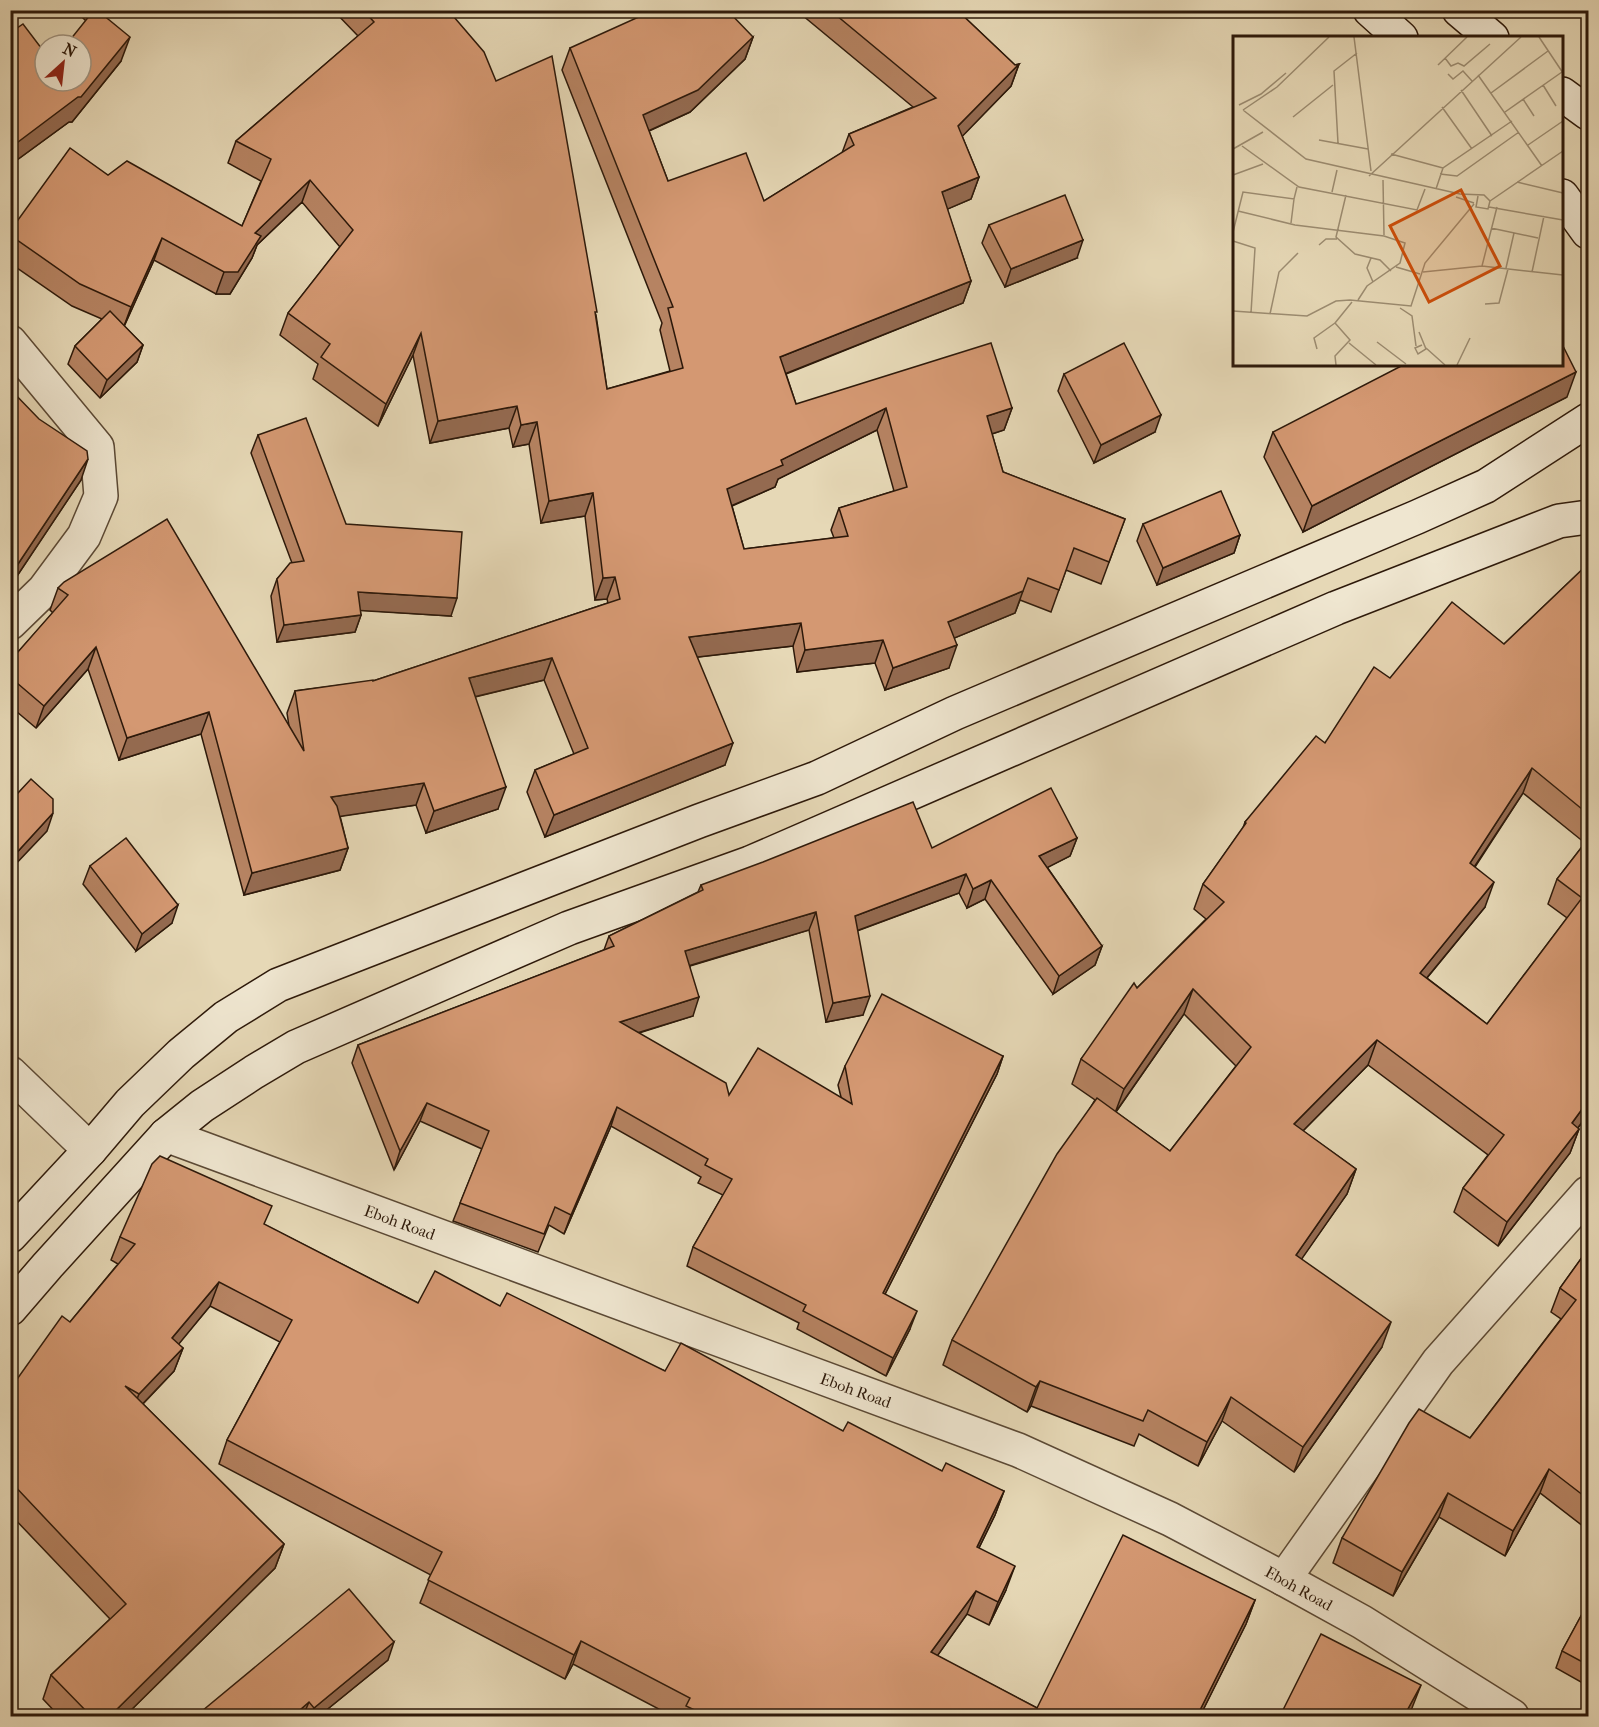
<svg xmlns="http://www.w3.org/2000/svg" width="1599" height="1727" font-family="'IM FELL French Canon',serif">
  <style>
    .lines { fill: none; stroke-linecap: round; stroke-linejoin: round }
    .minor-casing { stroke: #5b4935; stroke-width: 36 }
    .secondary-casing { stroke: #2d190a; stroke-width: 36 }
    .minor { stroke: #efe6d0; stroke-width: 33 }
    .secondary { stroke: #efe6d0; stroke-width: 33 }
    .wall { fill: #b68362; stroke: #2d190a; stroke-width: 1.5; fill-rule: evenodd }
    .shaded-wall { fill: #946a50; stroke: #2d190a; stroke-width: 1.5 }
    .building { fill: #d49872; stroke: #2d190a; stroke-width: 1.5; fill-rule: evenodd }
    .labels { text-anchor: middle; stroke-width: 4.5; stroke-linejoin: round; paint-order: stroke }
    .street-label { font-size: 16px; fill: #2d190a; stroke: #efe6d0 }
    .inset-road { fill: none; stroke: #9c8c71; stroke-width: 1.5 }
    .view { fill: #cc4f0c; fill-opacity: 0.15; stroke: #cc4f0c; stroke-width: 3 }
    .inset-edge { fill: none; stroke: #2d190a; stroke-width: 3 }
  </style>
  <rect width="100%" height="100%" fill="#e6d8b6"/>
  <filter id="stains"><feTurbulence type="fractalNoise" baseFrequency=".00333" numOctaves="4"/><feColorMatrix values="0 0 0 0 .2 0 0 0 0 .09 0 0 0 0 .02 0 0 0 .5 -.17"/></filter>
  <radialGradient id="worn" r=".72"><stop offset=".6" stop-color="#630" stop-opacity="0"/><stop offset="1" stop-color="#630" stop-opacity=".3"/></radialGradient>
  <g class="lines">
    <g class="minor-casing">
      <g id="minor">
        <path d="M 10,342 L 97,447 L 101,496 L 84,536 L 44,590 L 10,623"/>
        <path d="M 10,1073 L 90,1150"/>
        <path d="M 166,1135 L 1018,1450 L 1170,1519 L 1284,1579 L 1362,1622 L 1512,1716"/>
        <path d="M 1284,1579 L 1438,1362 L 1588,1193"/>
      </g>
    </g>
    <g class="secondary-casing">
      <g id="secondary">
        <path d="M 1370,10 L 1401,38"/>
        <path d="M 1459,10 L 1492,38"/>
        <path d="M 1562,94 L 1588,113"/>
        <path d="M 1562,196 L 1588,232"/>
        <path d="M 10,1236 L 90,1150 L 130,1103 L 181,1054 L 226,1017 L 278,985 L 699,821 L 817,778 L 955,713 L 1417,517 L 1486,486 L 1588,420"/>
        <path d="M 10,1309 L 48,1265 L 166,1135 L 202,1106 L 254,1072 L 296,1047 L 569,928 L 750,863 L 1336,608 L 1559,521 L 1588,517"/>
      </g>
    </g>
    <use href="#minor" class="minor"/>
    <use href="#secondary" class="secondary"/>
  </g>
  <g class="wall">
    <path d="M 75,10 L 106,10 L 102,14 L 121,61 L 72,122 L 69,122 L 10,165 L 10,33 L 45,81 L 86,21 Z"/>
    <path d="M 333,10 L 448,10 L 496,81 L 596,315 L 607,389 L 670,371 L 660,330 L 662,323 L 562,70 L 570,48 L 753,37 L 745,59 L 690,112 L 649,131 L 668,181 L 764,201 L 842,153 L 849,134 L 913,107 L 796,10 L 957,10 L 1015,65 L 1019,64 L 1011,86 L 962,136 L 979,177 L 971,199 L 947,209 L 971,281 L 963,303 L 786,374 L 796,404 L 1012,408 L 1004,430 L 992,434 L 1003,472 L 1125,519 L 1101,584 L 1066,570 L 1051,612 L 1020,600 L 1015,613 L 954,638 L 949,668 L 885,690 L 875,663 L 797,672 L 793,646 L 697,657 L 725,765 L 545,837 L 527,792 L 535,770 L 574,754 L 544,680 L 475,697 L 498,809 L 426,833 L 416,805 L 340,816 L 348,848 L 340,870 L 244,895 L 201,734 L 119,760 L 88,669 L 36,728 L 10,706 L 10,661 L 53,613 L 50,610 L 58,588 L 289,726 L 287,713 L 295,691 L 373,681 L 608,603 L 607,599 L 595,600 L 585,516 L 541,523 L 529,444 L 513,447 L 509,428 L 430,443 L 413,355 L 378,426 L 313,379 L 318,364 L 280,335 L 288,313 L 340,247 L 302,202 L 257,245 L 252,258 L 230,294 L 216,294 L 154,260 L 124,326 L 143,345 L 137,362 L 100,398 L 68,364 L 75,346 L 102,319 L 72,306 L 10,263 L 10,231 L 108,175 L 242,226 L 261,181 L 228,163 L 236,141 L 358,36 ZM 877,430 L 894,491 L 839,508 L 831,530 L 834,538 L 744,549 L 732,506 L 775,487 L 778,479 Z"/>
    <path d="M 989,225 L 1077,258 L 1005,287 L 982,243 Z"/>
    <path d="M 1064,374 L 1155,432 L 1094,463 L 1058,391 Z"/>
    <path d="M 10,389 L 81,480 L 11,585 L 10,584 Z"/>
    <path d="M 1567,397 L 1303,532 L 1264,457 L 1273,432 Z"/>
    <path d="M 258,435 L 346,524 L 451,616 L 360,610 L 361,615 L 355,632 L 277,642 L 271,596 L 277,579 L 292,563 L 251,453 Z"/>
    <path d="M 1143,524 L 1240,535 L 1234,553 L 1157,585 L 1137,541 Z"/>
    <path d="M 1588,564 L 1588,1114 L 1578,1128 L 1579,1129 L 1570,1153 L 1498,1246 L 1454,1212 L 1463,1188 L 1488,1155 L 1368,1065 L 1303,1131 L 1356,1169 L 1347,1194 L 1301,1259 L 1382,1347 L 1294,1472 L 1222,1421 L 1198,1466 L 1139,1434 L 1134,1446 L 1031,1406 L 1027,1412 L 943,1365 L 952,1340 L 1095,1100 L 1072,1084 L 1081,1059 L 1137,988 L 1206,919 L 1194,909 L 1203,884 L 1243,828 L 1245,822 L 1390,678 L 1504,644 ZM 1523,793 L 1585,843 L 1557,879 L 1548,904 L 1567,918 L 1487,1024 L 1427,978 L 1485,907 L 1475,867 ZM 1184,1014 L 1236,1066 L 1170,1151 L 1116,1112 Z"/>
    <path d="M 1077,838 L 1070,856 L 1047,867 L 1102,946 L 1095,965 L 1053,994 L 985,899 L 967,908 L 959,893 L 857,931 L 863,1015 L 826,1022 L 809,930 L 690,966 L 693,1016 L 639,1033 L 729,1095 L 841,1097 L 838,1085 L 845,1066 L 1003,1056 L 997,1074 L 885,1294 L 910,1329 L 886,1376 L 797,1329 L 799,1323 L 687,1266 L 693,1247 L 723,1195 L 698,1183 L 701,1177 L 611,1126 L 564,1234 L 549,1225 L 538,1252 L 453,1221 L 482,1149 L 420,1121 L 394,1170 L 352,1063 L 358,1045 L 604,950 L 609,936 L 698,892 L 701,885 L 932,848 Z"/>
    <path d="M 90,866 L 172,923 L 136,951 L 83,884 Z"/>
    <path d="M 265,1225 L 418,1303 L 500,1306 L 665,1371 L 843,1431 L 942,1471 L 1004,1491 L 995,1515 L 979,1548 L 1006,1590 L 989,1625 L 967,1614 L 937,1656 L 1037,1708 L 1255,1600 L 1246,1624 L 1200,1716 L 672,1716 L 573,1664 L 565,1679 L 420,1603 L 431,1575 L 219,1464 L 227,1440 L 280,1342 L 210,1306 L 178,1344 L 183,1348 L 174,1371 L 143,1404 L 284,1544 L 275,1568 L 125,1716 L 59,1716 L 43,1699 L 51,1675 L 110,1619 L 10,1514 L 10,1389 L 70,1322 L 118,1264 L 111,1260 L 120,1237 Z"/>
    <path d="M 1588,1249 L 1588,1530 L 1540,1493 L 1505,1556 L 1439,1517 L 1393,1596 L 1333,1563 L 1342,1538 L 1470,1438 L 1561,1319 L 1551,1312 L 1560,1288 Z"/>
    <path d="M 1588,1603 L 1588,1686 L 1556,1668 L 1562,1651 Z"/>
    <path d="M 388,1660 L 319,1716 L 196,1716 Z"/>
  </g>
  <g class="shaded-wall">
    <path d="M 97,10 L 106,10 L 92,26 Z"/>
    <path d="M 130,37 L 121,61 L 72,122 L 69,122 L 10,165 L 10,148 Z"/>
    <path d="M 753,37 L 745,59 L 690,112 L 635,137 L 643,115 Z"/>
    <path d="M 1019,64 L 1011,86 L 950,149 L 958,126 Z"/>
    <path d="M 979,177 L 971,199 L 934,215 L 942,192 Z"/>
    <path d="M 310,180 L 302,202 L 257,245 L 252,258 L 230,294 L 216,294 L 224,272 L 255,233 Z"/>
    <path d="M 162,238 L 154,260 L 123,329 L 131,307 Z"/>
    <path d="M 1083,240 L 1077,258 L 1005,287 L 1011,269 Z"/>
    <path d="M 971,281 L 963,303 L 772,379 L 780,357 Z"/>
    <path d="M 421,333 L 413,355 L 378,426 L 386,404 Z"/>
    <path d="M 143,345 L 137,362 L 100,398 L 107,380 Z"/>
    <path d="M 1576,372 L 1567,397 L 1303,532 L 1312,506 Z"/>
    <path d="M 517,406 L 509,428 L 430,443 L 438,421 Z"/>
    <path d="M 886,408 L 877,430 L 778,479 L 775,487 L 719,511 L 727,489 L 781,460 Z"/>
    <path d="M 1012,408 L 1004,430 L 979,438 L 987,416 Z"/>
    <path d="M 1161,415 L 1155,432 L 1094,463 L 1101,445 Z"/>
    <path d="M 537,422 L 529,444 L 513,447 L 521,425 Z"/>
    <path d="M 88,459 L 81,480 L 11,585 L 18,564 Z"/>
    <path d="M 593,493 L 585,516 L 541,523 L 549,501 Z"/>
    <path d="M 1240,535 L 1234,553 L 1157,585 L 1163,568 Z"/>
    <path d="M 615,577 L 607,599 L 595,600 L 603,578 Z"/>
    <path d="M 1023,591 L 1015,613 L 940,644 L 948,622 Z"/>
    <path d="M 358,592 L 457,598 L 451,616 L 352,610 Z"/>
    <path d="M 361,615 L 355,632 L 277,642 L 284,625 Z"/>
    <path d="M 801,623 L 793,646 L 681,659 L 689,637 Z"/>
    <path d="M 883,640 L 875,663 L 797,672 L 805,650 Z"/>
    <path d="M 957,645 L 949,668 L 885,690 L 893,668 Z"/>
    <path d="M 96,647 L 88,669 L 36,728 L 44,706 Z"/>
    <path d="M 552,658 L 544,680 L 461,700 L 469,678 Z"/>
    <path d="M 209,712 L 201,734 L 119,760 L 127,738 Z"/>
    <path d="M 733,743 L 725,765 L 545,837 L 554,815 Z"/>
    <path d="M 1532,768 L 1523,793 L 1461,887 L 1470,863 Z"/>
    <path d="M 424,783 L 416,805 L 323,819 L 331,797 Z"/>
    <path d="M 506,787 L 498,809 L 426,833 L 434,811 Z"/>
    <path d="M 53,813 L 47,831 L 10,870 L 10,860 Z"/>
    <path d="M 1077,838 L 1070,856 L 1033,875 L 1039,856 Z"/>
    <path d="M 348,848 L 340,870 L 244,895 L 252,873 Z"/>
    <path d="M 966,874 L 959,893 L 848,934 L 855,916 Z"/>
    <path d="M 991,880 L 985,899 L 967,908 L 973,889 Z"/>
    <path d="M 1494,882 L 1485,907 L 1411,997 L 1420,973 Z"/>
    <path d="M 178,905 L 172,923 L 136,951 L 142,934 Z"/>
    <path d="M 816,912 L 809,930 L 678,969 L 685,951 Z"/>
    <path d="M 1102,946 L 1095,965 L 1053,994 L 1059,976 Z"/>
    <path d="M 1193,989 L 1184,1014 L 1115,1113 L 1124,1089 Z"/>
    <path d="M 870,996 L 863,1015 L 826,1022 L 833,1003 Z"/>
    <path d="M 699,997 L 693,1016 L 614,1040 L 620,1022 Z"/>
    <path d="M 1377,1040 L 1368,1065 L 1285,1149 L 1294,1124 Z"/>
    <path d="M 1003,1056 L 997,1074 L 876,1312 L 883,1293 Z"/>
    <path d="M 1588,1101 L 1588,1114 L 1563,1148 L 1572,1123 Z"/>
    <path d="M 427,1103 L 420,1121 L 394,1170 L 400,1151 Z"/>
    <path d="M 617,1107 L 611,1126 L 564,1234 L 571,1215 Z"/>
    <path d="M 1579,1129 L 1570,1153 L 1498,1246 L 1507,1222 Z"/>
    <path d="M 1356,1169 L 1347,1194 L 1287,1280 L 1296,1255 Z"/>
    <path d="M 219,1282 L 210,1306 L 164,1362 L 172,1338 Z"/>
    <path d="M 917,1311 L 910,1329 L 886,1376 L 893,1358 Z"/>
    <path d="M 1391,1322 L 1382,1347 L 1294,1472 L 1303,1447 Z"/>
    <path d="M 183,1348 L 174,1371 L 130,1417 L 139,1394 Z"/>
    <path d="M 1040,1381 L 1031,1406 L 1027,1412 L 1036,1387 Z"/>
    <path d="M 1231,1397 L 1222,1421 L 1198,1466 L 1207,1442 Z"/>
    <path d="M 1549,1469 L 1540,1493 L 1505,1556 L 1513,1531 Z"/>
    <path d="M 1004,1491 L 995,1515 L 968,1570 L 977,1547 Z"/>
    <path d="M 1448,1493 L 1439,1517 L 1393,1596 L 1402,1572 Z"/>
    <path d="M 284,1544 L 275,1568 L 125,1716 L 110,1716 Z"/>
    <path d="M 1015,1566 L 1006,1590 L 989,1625 L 998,1602 Z"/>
    <path d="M 976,1591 L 967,1614 L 923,1676 L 931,1652 Z"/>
    <path d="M 1255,1600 L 1246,1624 L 1200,1716 L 1197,1716 Z"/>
    <path d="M 581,1641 L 573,1664 L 565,1679 L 574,1655 Z"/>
    <path d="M 394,1642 L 388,1660 L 319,1716 L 311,1716 L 314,1708 Z"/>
    <path d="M 1421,1685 L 1412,1708 L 1408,1716 L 1404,1716 Z"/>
    <path d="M 309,1702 L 303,1716 L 293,1716 Z"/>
  </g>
  <g class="building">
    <path d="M 94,10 L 97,10 L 130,37 L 81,97 L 78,97 L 10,148 L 10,33 L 23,24 L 45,53 L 45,81 L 81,81 L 81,45 L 66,45 Z"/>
    <path d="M 363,10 L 448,10 L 484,52 L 496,81 L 552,56 L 597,312 L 595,312 L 607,389 L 683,368 L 668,308 L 673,307 L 570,48 L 654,10 L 727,10 L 753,37 L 698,90 L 643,115 L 668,181 L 746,153 L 764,201 L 854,145 L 849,134 L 936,98 L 830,10 L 957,10 L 1015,65 L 1019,64 L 958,126 L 979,177 L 942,192 L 971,281 L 780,357 L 796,404 L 991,343 L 1012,408 L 987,416 L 1003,472 L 1125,519 L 1109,562 L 1074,548 L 1059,590 L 1028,578 L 1023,591 L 948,622 L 957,645 L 893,668 L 883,640 L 805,650 L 801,623 L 689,637 L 733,743 L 554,815 L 535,770 L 588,748 L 552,658 L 469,678 L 506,787 L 434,811 L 424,783 L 331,797 L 337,806 L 348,848 L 252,873 L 209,712 L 127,738 L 96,647 L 44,706 L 10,677 L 10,661 L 68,595 L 58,588 L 64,582 L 167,519 L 304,751 L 295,691 L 373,680 L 373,681 L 620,599 L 615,577 L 603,578 L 593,493 L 549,501 L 537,422 L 521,425 L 517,406 L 438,421 L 421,333 L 386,404 L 321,357 L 330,344 L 288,313 L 353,230 L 310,180 L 255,233 L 261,236 L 238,272 L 224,272 L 162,238 L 131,307 L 80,284 L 10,235 L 10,231 L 70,148 L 108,175 L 127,161 L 242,226 L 271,159 L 236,141 L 374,22 ZM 886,408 L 907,487 L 839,508 L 848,536 L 744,549 L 727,489 L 783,465 L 781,460 Z"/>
    <path d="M 1065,195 L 1083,240 L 1011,269 L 989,225 Z"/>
    <path d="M 110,311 L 143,345 L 107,380 L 75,346 Z"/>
    <path d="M 1124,343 L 1161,415 L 1101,445 L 1064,374 Z"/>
    <path d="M 1562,344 L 1576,372 L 1312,506 L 1273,432 L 1405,364 L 1562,364 Z"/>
    <path d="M 10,389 L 39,419 L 87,451 L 88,459 L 18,564 L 10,559 Z"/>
    <path d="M 306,418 L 346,524 L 462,532 L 457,598 L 358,592 L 361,615 L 284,625 L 277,579 L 290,563 L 304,561 L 258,435 Z"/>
    <path d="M 1221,491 L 1240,535 L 1163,568 L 1143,524 Z"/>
    <path d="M 1588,564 L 1588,814 L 1532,768 L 1470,863 L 1494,882 L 1420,973 L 1487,1024 L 1582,898 L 1557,879 L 1588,839 L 1588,1101 L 1572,1123 L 1579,1129 L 1507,1222 L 1463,1188 L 1504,1135 L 1377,1040 L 1294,1124 L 1356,1169 L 1296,1255 L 1391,1322 L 1303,1447 L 1231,1397 L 1207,1442 L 1148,1410 L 1143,1421 L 1040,1381 L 1036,1387 L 952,1340 L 1057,1154 L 1097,1098 L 1170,1151 L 1251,1047 L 1193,989 L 1124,1089 L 1081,1059 L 1134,983 L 1137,988 L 1224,902 L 1203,884 L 1246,823 L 1245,822 L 1316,736 L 1325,743 L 1374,667 L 1390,678 L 1452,602 L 1504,644 Z"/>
    <path d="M 31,779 L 53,799 L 53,813 L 10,860 L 10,790 L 17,794 Z"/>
    <path d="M 1051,788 L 1077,838 L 1039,856 L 1102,946 L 1059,976 L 991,880 L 973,889 L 966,874 L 855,916 L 870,996 L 833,1003 L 816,912 L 685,951 L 699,997 L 620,1022 L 726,1083 L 729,1095 L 758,1048 L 852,1104 L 845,1066 L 882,994 L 1003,1056 L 883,1293 L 917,1311 L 893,1358 L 803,1311 L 806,1305 L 693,1247 L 732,1179 L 705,1165 L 708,1159 L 617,1107 L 571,1215 L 555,1207 L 544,1234 L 460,1203 L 489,1131 L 427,1103 L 400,1151 L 358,1045 L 614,946 L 609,936 L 703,890 L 701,885 L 763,862 L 913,802 L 932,848 Z"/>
    <path d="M 126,838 L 178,905 L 142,934 L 90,866 Z"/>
    <path d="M 160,1156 L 272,1206 L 264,1224 L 418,1303 L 435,1271 L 500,1306 L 507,1293 L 665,1371 L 681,1343 L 843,1431 L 848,1422 L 942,1471 L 946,1463 L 1004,1491 L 977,1547 L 1015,1566 L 998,1602 L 976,1591 L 931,1652 L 1037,1708 L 1123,1535 L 1255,1600 L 1197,1716 L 707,1716 L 686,1706 L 690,1698 L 581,1641 L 574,1655 L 428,1580 L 442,1552 L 227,1440 L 292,1320 L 219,1282 L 172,1338 L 183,1348 L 139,1394 L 125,1386 L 284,1544 L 110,1716 L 91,1716 L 51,1675 L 126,1604 L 10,1481 L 10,1389 L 62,1316 L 70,1322 L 135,1244 L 120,1237 L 152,1164 Z"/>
    <path d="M 1588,1249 L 1588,1499 L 1549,1469 L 1513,1531 L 1448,1493 L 1402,1572 L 1342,1538 L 1409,1423 L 1419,1409 L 1470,1438 L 1576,1300 L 1560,1288 Z"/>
    <path d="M 349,1589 L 394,1642 L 314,1708 L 309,1702 L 293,1716 L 196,1716 Z"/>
    <path d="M 1588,1603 L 1588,1665 L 1562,1651 Z"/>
    <path d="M 1321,1634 L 1421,1685 L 1404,1716 L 1280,1716 Z"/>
  </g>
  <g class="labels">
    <g class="street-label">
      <text transform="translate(400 1222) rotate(20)" y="6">Eboh Road</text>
      <text transform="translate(856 1390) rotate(20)" y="6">Eboh Road</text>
      <text transform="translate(1299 1588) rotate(29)" y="6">Eboh Road</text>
    </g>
  </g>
  <g transform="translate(1233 36)">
    <rect width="330" height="330" fill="#e6d8b6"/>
    <path class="inset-road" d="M 121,1 L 138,135M 306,1 L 330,37M 212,22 L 218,30 L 225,27 L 231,30 L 257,8M 205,29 L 234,1M 215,38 L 220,43 L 230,35 L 239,45M 245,39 L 309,130M 310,49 L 323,70M 228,54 L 259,100M 258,57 L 315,15M 290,63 L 301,80M 6,69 L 28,58 L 53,37M 209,71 L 239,113M 10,74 L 73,123 L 227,158 L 251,159 L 257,165 L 255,173 L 243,171 L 245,160M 10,74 L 44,51 L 96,1M 272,76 L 329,36M 60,81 L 100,49M 86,104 L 135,113M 105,107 L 101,35 L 124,17M 295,109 L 330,85M 9,110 L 66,151 L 184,174 L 192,153M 0,113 L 30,96M 158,118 L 210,132M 207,138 L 224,140 L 286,96M 0,139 L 30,128M 136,140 L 288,1M 150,144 L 151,199M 284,146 L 330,157M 203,153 L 210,132 L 279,85M 99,156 L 104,134M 113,159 L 103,201 L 122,218 L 147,224 L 158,235M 223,161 L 241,167M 257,165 L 330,115M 256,171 L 330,184M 5,175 L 62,189 L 151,200 L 172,207 L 167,227 L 134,250 L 125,264M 58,187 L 61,163M 258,192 L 305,202M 0,196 L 10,156 L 61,163 L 64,151M 0,205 L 22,212 L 18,277M 86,209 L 93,203 L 104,203M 138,222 L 134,232 L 140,246M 249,230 L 264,171M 163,231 L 187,238M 273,232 L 281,197M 190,236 L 249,230 L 330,239M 299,236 L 311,180M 252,268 L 266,267 L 275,233M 167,272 L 179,280 L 183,310M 0,275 L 74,280 L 103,265 L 117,264 L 178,270 L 192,227 L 241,168M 37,278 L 46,236 L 65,217M 186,296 L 193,313 L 185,318 L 182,312 L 189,309M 144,306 L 173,328M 116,307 L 143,329M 193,312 L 212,329M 84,313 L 81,302 L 102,287M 103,329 L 102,320 L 117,304 L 102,287 L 119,266M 224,329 L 237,302"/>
    <path class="view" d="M 228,154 L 267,230 L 196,266 L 157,190 Z"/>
    <rect width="330" height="330" class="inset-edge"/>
  </g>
  <rect width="1599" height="1727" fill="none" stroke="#e6d8b6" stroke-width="36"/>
  <rect x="12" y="12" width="1575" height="1703" fill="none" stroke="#2d190a" stroke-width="3"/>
  <rect x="18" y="18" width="1563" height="1691" fill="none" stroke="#2d190a" stroke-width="1.5"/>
  <g transform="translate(63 63) rotate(27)"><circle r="28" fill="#efe6d0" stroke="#a19481" stroke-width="1.5"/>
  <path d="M0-4.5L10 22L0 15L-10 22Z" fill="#8f2418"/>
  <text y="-9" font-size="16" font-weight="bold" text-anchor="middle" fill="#2d190a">N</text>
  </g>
  <rect width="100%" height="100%" filter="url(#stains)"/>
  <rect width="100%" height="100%" fill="url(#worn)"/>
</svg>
